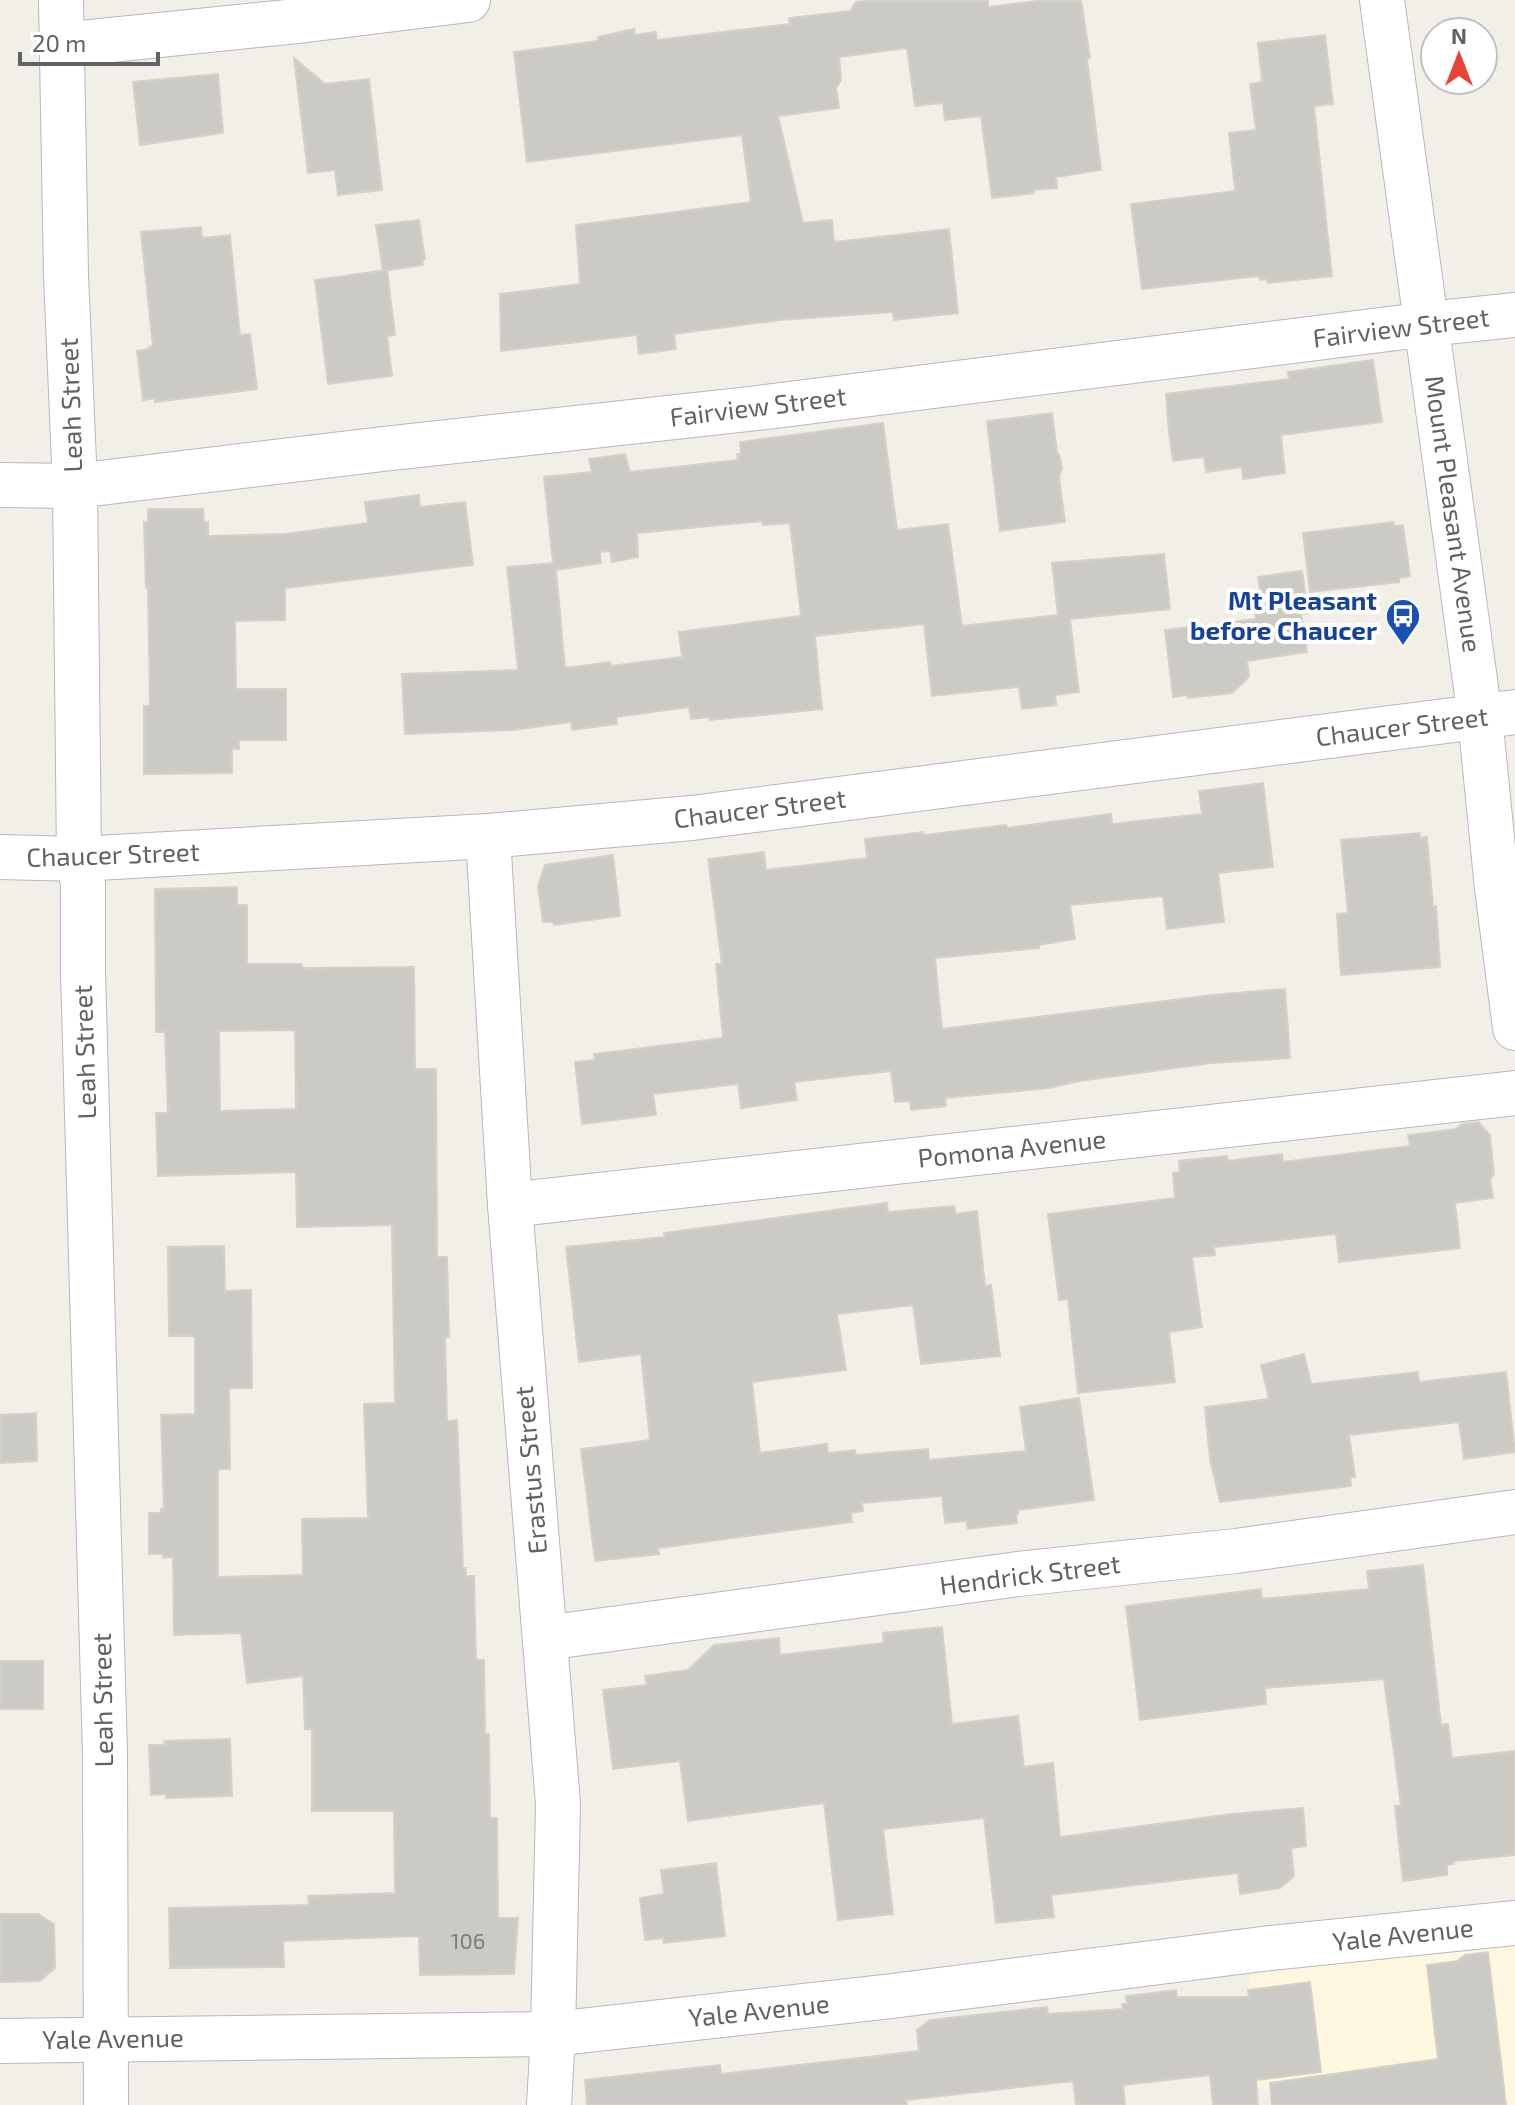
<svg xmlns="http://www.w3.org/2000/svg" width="1515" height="2105" font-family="'Exo 2',sans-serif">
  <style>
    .commercial { fill: #fef7e0 }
    .building { fill: #cccac5; stroke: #d6d1c6; stroke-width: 2; fill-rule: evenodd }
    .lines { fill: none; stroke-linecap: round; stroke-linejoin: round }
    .minor-casing { stroke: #b5b8bc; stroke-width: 46 }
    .secondary-casing { stroke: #b6babf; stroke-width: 46 }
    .minor { stroke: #fff; stroke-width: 44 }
    .secondary { stroke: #fff; stroke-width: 44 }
    .labels { text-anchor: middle; stroke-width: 8; stroke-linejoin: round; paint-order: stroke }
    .number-label { font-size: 22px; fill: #7a7d7f }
    .street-label { font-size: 26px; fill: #5f6368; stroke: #fff }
    .transit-label { font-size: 26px; font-weight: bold; fill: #164399; stroke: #fff; text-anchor: end }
  </style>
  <rect width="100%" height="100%" fill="#f1efe8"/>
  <path class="commercial" d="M 1515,1919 L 1515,2105 L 1319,2105 L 1318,2099 L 1246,2085 L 1250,1952 Z"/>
  <g class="building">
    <path d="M 876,0 L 988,0 L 988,7 L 1044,0 L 1081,0 L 1090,58 L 1087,59 L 1101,170 L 1056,177 L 1057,188 L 1034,190 L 1034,193 L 992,198 L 981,116 L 945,120 L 943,103 L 915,106 L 907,48 L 839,57 L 841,80 L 836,88 L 839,108 L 778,116 L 803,223 L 832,220 L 834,242 L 949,229 L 958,313 L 894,320 L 893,312 L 780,320 L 674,334 L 676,349 L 639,354 L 637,335 L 501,351 L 500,294 L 580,284 L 576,225 L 751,202 L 742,135 L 527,162 L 514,52 L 598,41 L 598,37 L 634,29 L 635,35 L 656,32 L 657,40 L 790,24 L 789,18 L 850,11 L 856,2 Z"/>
    <path d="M 1325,35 L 1333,104 L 1314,106 L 1332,276 L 1268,283 L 1267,279 L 1260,280 L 1259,276 L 1142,289 L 1131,204 L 1235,191 L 1229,133 L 1256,130 L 1250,84 L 1262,82 L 1258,43 Z"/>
    <path d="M 294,58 L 325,84 L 369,79 L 382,190 L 338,195 L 335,170 L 308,173 Z"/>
    <path d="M 218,74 L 223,133 L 140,145 L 133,82 Z"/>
    <path d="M 419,220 L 425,259 L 422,260 L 423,265 L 383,271 L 376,225 Z"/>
    <path d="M 201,227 L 202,238 L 230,235 L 240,335 L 250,334 L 257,389 L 155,402 L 155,398 L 143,400 L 137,351 L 149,349 L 149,347 L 153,346 L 141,232 Z"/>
    <path d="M 387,270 L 395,335 L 387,336 L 392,376 L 328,384 L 315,280 Z"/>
    <path d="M 1373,360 L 1382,422 L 1281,435 L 1285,473 L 1243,479 L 1242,467 L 1206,472 L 1204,457 L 1173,461 L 1169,432 L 1166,394 L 1289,379 L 1288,372 Z"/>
    <path d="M 1052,413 L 1057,452 L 1060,457 L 1062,469 L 1059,477 L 1065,522 L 1000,531 L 987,421 Z"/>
    <path d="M 883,423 L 897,530 L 948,524 L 962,626 L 1058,615 L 1052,563 L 1164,554 L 1170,609 L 1070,619 L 1079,692 L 1055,695 L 1056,705 L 1022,709 L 1019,687 L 932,696 L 924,624 L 815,636 L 822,709 L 710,720 L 710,717 L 691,719 L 689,707 L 616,717 L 617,724 L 572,730 L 571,722 L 513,730 L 405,734 L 402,674 L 518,670 L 507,567 L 553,563 L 544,477 L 592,472 L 589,459 L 625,454 L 630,472 L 738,460 L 737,454 L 741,454 L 740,442 ZM 762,521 L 763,525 L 790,523 L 801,616 L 679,632 L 682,657 L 611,666 L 610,662 L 565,668 L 556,570 L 601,563 L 600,552 L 610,551 L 612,562 L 638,557 L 637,533 Z"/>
    <path d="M 419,495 L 420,507 L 465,502 L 473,565 L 285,588 L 285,620 L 235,621 L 236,689 L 286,689 L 286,740 L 239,740 L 239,749 L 232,749 L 232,773 L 144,774 L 144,706 L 150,706 L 148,588 L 146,588 L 144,522 L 148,522 L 148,509 L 203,509 L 204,522 L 208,522 L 208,536 L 285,534 L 368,523 L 365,502 Z"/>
    <path d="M 1393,522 L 1394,526 L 1403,525 L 1410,576 L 1399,578 L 1399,582 L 1310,592 L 1303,533 Z"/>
    <path d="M 1302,571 L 1308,613 L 1301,614 L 1307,652 L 1247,661 L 1249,677 L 1232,693 L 1188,698 L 1188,695 L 1173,697 L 1165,630 L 1256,619 L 1255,614 L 1263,612 L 1258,577 Z"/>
    <path d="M 1263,783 L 1273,867 L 1218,873 L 1224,922 L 1167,929 L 1163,896 L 1070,905 L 1075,939 L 1039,945 L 1039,948 L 935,958 L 942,1029 L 1212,995 L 1285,989 L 1290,1058 L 1212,1063 L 1079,1081 L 1049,1088 L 945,1098 L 946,1106 L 911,1110 L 910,1101 L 895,1102 L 891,1071 L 794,1082 L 797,1100 L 741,1108 L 738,1084 L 653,1094 L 656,1115 L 582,1124 L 575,1062 L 595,1060 L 594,1054 L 723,1038 L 716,964 L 722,964 L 708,859 L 764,852 L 766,870 L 867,858 L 865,839 L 923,832 L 924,835 L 1006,825 L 1007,828 L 1111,814 L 1112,824 L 1202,814 L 1199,791 Z"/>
    <path d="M 1420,833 L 1420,838 L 1427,837 L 1433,906 L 1436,906 L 1440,967 L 1341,975 L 1337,914 L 1348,913 L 1341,840 Z"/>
    <path d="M 613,855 L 620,916 L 554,925 L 553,922 L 543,922 L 538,886 L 545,865 Z"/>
    <path d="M 237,887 L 237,905 L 247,905 L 247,964 L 302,964 L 302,968 L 414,967 L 415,1069 L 436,1069 L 437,1257 L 447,1257 L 449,1337 L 445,1337 L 447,1421 L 457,1420 L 463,1568 L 466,1568 L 466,1576 L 474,1576 L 476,1660 L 484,1660 L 485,1734 L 489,1734 L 490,1818 L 497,1818 L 498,1918 L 518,1918 L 514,1974 L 420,1975 L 419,1936 L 283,1941 L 284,1967 L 170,1968 L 169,1908 L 309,1905 L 308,1896 L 395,1893 L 394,1811 L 312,1811 L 312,1729 L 305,1729 L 303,1676 L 247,1683 L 241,1633 L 174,1635 L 173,1557 L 163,1558 L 163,1554 L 149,1554 L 149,1513 L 161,1513 L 161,1509 L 164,1509 L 161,1415 L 195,1414 L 195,1336 L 169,1336 L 168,1247 L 224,1246 L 225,1291 L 251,1290 L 252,1388 L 229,1388 L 230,1469 L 218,1469 L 218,1577 L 303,1575 L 302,1519 L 368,1518 L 364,1404 L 395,1403 L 392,1225 L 297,1227 L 296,1172 L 158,1176 L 156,1113 L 168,1113 L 165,1032 L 156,1032 L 155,889 ZM 295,1030 L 296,1109 L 220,1111 L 219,1031 Z"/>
    <path d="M 1478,1122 L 1490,1135 L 1494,1175 L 1490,1179 L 1493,1198 L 1455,1203 L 1460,1248 L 1339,1262 L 1336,1234 L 1214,1247 L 1215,1255 L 1192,1257 L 1202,1327 L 1169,1332 L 1175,1382 L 1078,1393 L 1068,1299 L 1059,1300 L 1048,1214 L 1175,1198 L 1173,1173 L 1180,1172 L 1179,1161 L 1227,1156 L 1228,1161 L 1282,1154 L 1283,1162 L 1410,1146 L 1408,1135 L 1456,1129 L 1462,1124 Z"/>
    <path d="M 887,1203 L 888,1212 L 954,1206 L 956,1214 L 977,1211 L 985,1286 L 991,1285 L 1000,1356 L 921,1364 L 913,1305 L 837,1314 L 846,1370 L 752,1382 L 760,1453 L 827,1444 L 828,1453 L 855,1450 L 856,1455 L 928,1449 L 929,1460 L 1026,1451 L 1020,1407 L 1079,1398 L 1094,1500 L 1018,1510 L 1018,1514 L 1016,1514 L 1017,1523 L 968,1529 L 966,1521 L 945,1523 L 942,1496 L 862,1503 L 863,1511 L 851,1513 L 852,1522 L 658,1548 L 659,1554 L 595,1561 L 581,1449 L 650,1440 L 641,1354 L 579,1362 L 566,1247 L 665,1237 L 664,1233 Z"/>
    <path d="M 1304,1354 L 1311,1384 L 1418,1372 L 1419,1382 L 1506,1372 L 1515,1452 L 1464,1459 L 1459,1422 L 1349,1435 L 1355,1477 L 1350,1477 L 1351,1486 L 1220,1502 L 1210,1459 L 1205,1407 L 1269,1399 L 1261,1365 Z"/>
    <path d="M 36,1413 L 37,1461 L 0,1463 L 0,1415 Z"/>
    <path d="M 1423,1565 L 1441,1725 L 1448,1724 L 1452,1758 L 1515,1751 L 1515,1855 L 1454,1861 L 1454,1864 L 1447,1865 L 1447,1875 L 1403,1881 L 1395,1806 L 1401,1805 L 1384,1679 L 1265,1688 L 1266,1704 L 1140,1720 L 1126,1606 L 1261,1589 L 1262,1599 L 1369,1589 L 1367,1571 Z"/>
    <path d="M 942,1627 L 952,1724 L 1018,1716 L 1024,1767 L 1053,1763 L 1060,1837 L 1232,1814 L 1303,1808 L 1306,1846 L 1291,1848 L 1294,1876 L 1280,1888 L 1240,1894 L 1238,1873 L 1051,1895 L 1054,1917 L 996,1923 L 984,1818 L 883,1829 L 893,1914 L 838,1920 L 824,1803 L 688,1821 L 680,1761 L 613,1769 L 603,1690 L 647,1685 L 645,1676 L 688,1670 L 714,1645 L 779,1638 L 780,1655 L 884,1643 L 883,1633 Z"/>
    <rect x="0" y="1661" width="43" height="48"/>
    <path d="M 230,1739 L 232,1796 L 166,1798 L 166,1794 L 151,1795 L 149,1745 L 165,1745 L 164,1741 Z"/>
    <path d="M 716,1863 L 725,1936 L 664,1943 L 663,1938 L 645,1940 L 640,1898 L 664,1894 L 661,1870 Z"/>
    <path d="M 0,1914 L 38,1914 L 54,1924 L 55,1968 L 40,1981 L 0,1982 Z"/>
    <path d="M 1488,1952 L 1506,2105 L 1272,2105 L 1270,2083 L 1438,2059 L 1427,1965 L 1457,1961 L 1465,1955 Z"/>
    <path d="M 1310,1982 L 1321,2072 L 1256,2080 L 1258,2105 L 1213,2105 L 1210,2075 L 1123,2085 L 1125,2105 L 1076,2105 L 1073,2081 L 906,2100 L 907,2105 L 587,2105 L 585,2080 L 720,2065 L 721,2074 L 919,2051 L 917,2030 L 930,2020 L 1047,2007 L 1048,2014 L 1123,2009 L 1122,2004 L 1127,2004 L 1126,1996 L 1176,1990 L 1177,1997 L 1249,1997 L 1248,1990 Z"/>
  </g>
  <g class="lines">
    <g class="minor-casing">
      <g id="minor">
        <path d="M 61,0 L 66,275 L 75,486 L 79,859 L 83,885 L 83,972 L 105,1755 L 106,2105"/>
        <path d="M 62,45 L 297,21 L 468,0"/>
        <path d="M 0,485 L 75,486 L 383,449 L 758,408 L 1428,324 L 1515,315"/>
        <path d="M 488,836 L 510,1205 L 558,1804 L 553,2034 L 549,2105"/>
        <path d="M 0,857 L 79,859 L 488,836 L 692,818 L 1515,712"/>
        <path d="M 510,1205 L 1515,1093"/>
        <path d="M 545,1638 L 1018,1574 L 1236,1551 L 1515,1512"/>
        <path d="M 0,2041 L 553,2034 L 892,1996 L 1262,1949 L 1515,1923"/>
      </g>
    </g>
    <g class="secondary-casing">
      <path id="secondary" d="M 1382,0 L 1480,717 L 1497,888 L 1515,1028"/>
    </g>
    <use href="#minor" class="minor"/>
    <use href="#secondary" class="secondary"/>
  </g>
  <defs>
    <g id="bus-pin" transform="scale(1.8)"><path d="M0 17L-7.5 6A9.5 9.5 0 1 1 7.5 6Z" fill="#1a4fb4" stroke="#fff"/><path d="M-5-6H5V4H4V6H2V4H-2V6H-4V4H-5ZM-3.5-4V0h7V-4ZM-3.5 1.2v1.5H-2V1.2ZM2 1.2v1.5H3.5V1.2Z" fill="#fff"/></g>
  </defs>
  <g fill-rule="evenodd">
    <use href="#bus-pin" x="1403" y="616"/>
  </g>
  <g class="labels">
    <g class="number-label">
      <text x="468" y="1949">106</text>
    </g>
    <g class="street-label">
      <text transform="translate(1401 328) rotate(-7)" y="9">Fairview Street</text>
      <text transform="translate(71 405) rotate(-92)" y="9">Leah Street</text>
      <text transform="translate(758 407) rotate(-7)" y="9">Fairview Street</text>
      <text transform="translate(1453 514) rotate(82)" y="9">Mount Pleasant Avenue</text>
      <text transform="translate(1402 727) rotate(-7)" y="9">Chaucer Street</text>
      <text transform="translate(760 809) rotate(-7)" y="9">Chaucer Street</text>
      <text transform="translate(113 855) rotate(-2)" y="9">Chaucer Street</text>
      <text transform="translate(85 1052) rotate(-92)" y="9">Leah Street</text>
      <text transform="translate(1012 1149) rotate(-6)" y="9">Pomona Avenue</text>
      <text transform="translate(531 1470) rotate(-95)" y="9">Erastus Street</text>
      <text transform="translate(1030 1575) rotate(-7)" y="9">Hendrick Street</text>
      <text transform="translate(103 1700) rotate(-91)" y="9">Leah Street</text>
      <text transform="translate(1403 1935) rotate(-6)" y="9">Yale Avenue</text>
      <text transform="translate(759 2011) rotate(-6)" y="9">Yale Avenue</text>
      <text transform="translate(113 2039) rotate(-1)" y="9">Yale Avenue</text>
    </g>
    <g class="transit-label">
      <text x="1377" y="610">Mt Pleasant<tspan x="1377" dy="30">before Chaucer</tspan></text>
    </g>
  </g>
  <g transform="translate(1459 56)"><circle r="38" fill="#ffffff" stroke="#bfc1c3" stroke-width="2"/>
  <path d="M0-6L14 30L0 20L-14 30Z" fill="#ea4335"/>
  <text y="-12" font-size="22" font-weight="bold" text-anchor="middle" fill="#5f6368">N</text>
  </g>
  <path d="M20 52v12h138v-12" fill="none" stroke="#5f6368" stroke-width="4"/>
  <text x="32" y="52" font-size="24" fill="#5f6368" stroke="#ffffff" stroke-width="6" paint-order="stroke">20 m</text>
</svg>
